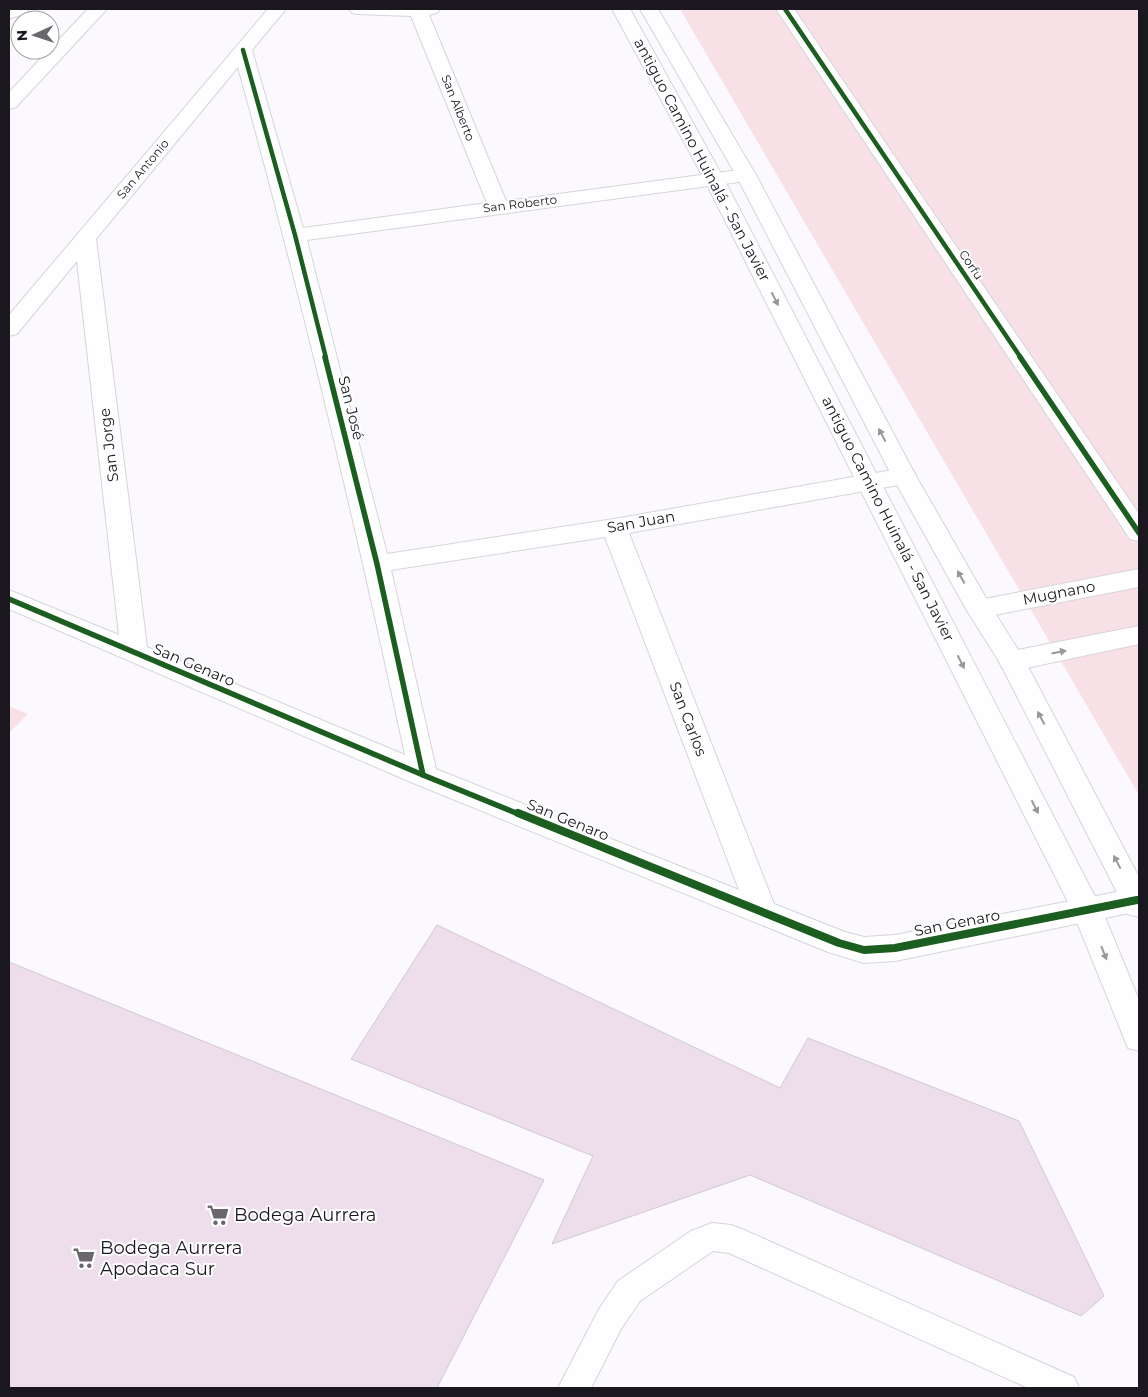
<svg xmlns="http://www.w3.org/2000/svg" width="1148" height="1397" font-family="Montserrat,sans-serif">
  <style>
    .green { fill: #f8e0e7 }
    .building { fill: #eedeec; stroke: #cecace }
    .lines { fill: none; stroke-linecap: round; stroke-linejoin: round }
    .lane-casing { stroke: #d6d4da; stroke-width: 2 }
    .street-casing { stroke: #d6d4da; stroke-width: 2 }
    .secondary-casing { stroke: #d6d4da; stroke-width: 2 }
    .lane { fill: #fefeff; fill-rule: evenodd }
    .street { fill: #fefeff; fill-rule: evenodd }
    .secondary { fill: #fefeff; fill-rule: evenodd }
    .cycleway-far2-casing { stroke: #fff; stroke-width: 7 }
    .cycleway-far1-casing { stroke: #fff; stroke-width: 9 }
    .cycleway-casing { stroke: #fff; stroke-width: 11 }
    .cycleway-far2 { stroke: #1b5e20; stroke-width: 4.5 }
    .cycleway-far1 { stroke: #1b5e20; stroke-width: 5.5 }
    .cycleway { stroke: #1b5e20; stroke-width: 8 }
    .oneway { fill: #97969a }
    .labels { text-anchor: middle; stroke-width: 4; stroke-linejoin: round; paint-order: stroke }
    .far-street-label { font-size: 12px; fill: #1a171e; stroke: #fff }
    .street-label { font-size: 15px; fill: #1a171e; stroke: #fff }
    .near-poi-label { font-size: 18px; fill: #1a171e; stroke: #fff; text-anchor: start }
  </style>
  <rect width="100%" height="100%" fill="#fbf9fe"/>
  <g class="green">
    <path d="M 680,9 L 1139,9 L 1139,795 Z"/>
    <path d="M 9,706 L 28,714 L 9,733 Z"/>
  </g>
  <g class="building">
    <path d="M 437,925 L 780,1088 L 808,1038 L 1019,1121 L 1104,1296 L 1081,1316 L 750,1175 L 552,1244 L 593,1156 L 351,1059 Z"/>
    <path d="M 9,962 L 544,1180 L 437,1388 L 9,1388 Z"/>
  </g>
  <g class="lines">
    <g class="lane-casing">
      <path id="lane" d="M 712,1223 L 731,1225 L 742,1229 L 1074,1377 L 1079,1388 L 1028,1388 L 729,1253 L 713,1251 L 640,1301 L 621,1329 L 591,1388 L 558,1388 L 599,1309 L 618,1281 L 691,1231 Z"/>
    </g>
    <g class="street-casing">
      <g id="street">
        <path d="M 9,9 L 29,9 L 26,13 L 9,19 Z"/>
        <path d="M 88,9 L 107,9 L 16,107 L 9,109 L 9,92 Z"/>
        <path d="M 268,9 L 286,9 L 252,50 L 303,228 L 487,203 L 411,16 L 358,14 L 352,13 L 349,9 L 440,9 L 437,13 L 429,15 L 506,201 L 746,169 L 753,171 L 756,175 L 753,179 L 746,181 L 307,240 L 387,554 L 614,519 L 904,468 L 913,470 L 916,476 L 913,482 L 904,484 L 629,533 L 774,904 L 845,932 L 864,937 L 895,935 L 1137,888 L 1139,889 L 1139,911 L 895,961 L 864,963 L 828,952 L 413,783 L 9,609 L 9,590 L 119,635 L 77,261 L 17,334 L 9,336 L 9,315 ZM 238,67 C 301,295 356,524 405,755 L 147,647 L 96,239 ZM 605,537 L 739,890 L 436,769 L 391,570 Z"/>
        <path d="M 776,9 L 794,9 L 1139,514 L 1139,541 L 1130,539 Z"/>
        <path d="M 1139,569 L 1139,587 L 979,618 L 970,615 L 966,609 L 970,603 L 979,600 Z"/>
        <path d="M 1139,626 L 1139,644 L 1012,671 L 1002,668 L 999,661 L 1002,654 L 1012,651 Z"/>
      </g>
    </g>
    <g class="secondary-casing">
      <g id="secondary">
        <path d="M 612,9 L 630,9 L 724,179 L 1102,910 L 1139,1000 L 1139,1051 L 1128,1048 L 1072,910 L 704,179 Z"/>
        <path d="M 640,9 L 658,9 L 756,175 L 916,476 L 990,605 L 1025,661 L 1139,877 L 1139,917 L 1128,914 L 1000,663 L 966,609 L 892,476 L 736,175 Z"/>
      </g>
    </g>
    <use href="#lane" class="lane"/>
    <use href="#street" class="street"/>
    <use href="#secondary" class="secondary"/>
    <g class="cycleway-far2-casing">
      <g id="cycleway-far2">
        <path d="M 785,9 L 1021,358"/>
        <path d="M 243,50 L 295,235 L 326,358"/>
      </g>
    </g>
    <g class="cycleway-far1-casing">
      <g id="cycleway-far1">
        <path d="M 325,357 L 377,564 L 423,775"/>
        <path d="M 1020,357 L 1139,533"/>
        <path d="M 9,599 L 423,775 L 521,815"/>
      </g>
    </g>
    <g class="cycleway-casing">
      <path id="cycleway" d="M 518,813 L 839,943 L 864,950 L 895,948 L 1137,900"/>
    </g>
    <use href="#cycleway-far2" class="cycleway-far2"/>
    <use href="#cycleway-far1" class="cycleway-far1"/>
    <use href="#cycleway" class="cycleway"/>
  </g>
  <defs><path id="oneway-solid" d="M-6-.8H1V-3.2L6.5 0L1 3.2V.8H-6Z" transform="scale(1.25)"/></defs>
  <g class="oneway">
    <use href="#oneway-solid" transform="translate(775 299) rotate(63)"/>
    <use href="#oneway-solid" transform="translate(882 435) rotate(-118)"/>
    <use href="#oneway-solid" transform="translate(961 577) rotate(-119)"/>
    <use href="#oneway-solid" transform="translate(1059 652) rotate(-11)"/>
    <use href="#oneway-solid" transform="translate(961 662) rotate(63)"/>
    <use href="#oneway-solid" transform="translate(1041 718) rotate(-118)"/>
    <use href="#oneway-solid" transform="translate(1035 807) rotate(63)"/>
    <use href="#oneway-solid" transform="translate(1117 862) rotate(-118)"/>
    <use href="#oneway-solid" transform="translate(1104 953) rotate(68)"/>
  </g>
  <defs>
    <g id="supermarket-bare" transform="scale(1.725)"><path d="M-6-5.5h2.5l.6 2H6L4.5 2H-2.5L-4.4-4H-6ZM-1.5 3.2a1.3 1.3 0 1 0 .1 0ZM3 3.2a1.3 1.3 0 1 0 .1 0Z" fill="#69666c" stroke="#fff" stroke-width="2.5" paint-order="stroke"/></g>
  </defs>
  <g fill-rule="evenodd">
    <use href="#supermarket-bare" x="218" y="1215"/>
    <use href="#supermarket-bare" x="84" y="1258"/>
  </g>
  <g class="labels">
    <g class="far-street-label">
      <text transform="translate(458 108) rotate(68)" y="4">San Alberto</text>
      <text transform="translate(143 169) rotate(-50)" y="4">San Antonio</text>
      <text transform="translate(520 204) rotate(-7)" y="4">San Roberto</text>
      <text transform="translate(971 265) rotate(56)" y="4">Corfu</text>
    </g>
    <g class="street-label">
      <text transform="translate(702 160) rotate(62)" y="5">antiguo Camino Huinalá - San Javier</text>
      <text transform="translate(351 408) rotate(76)" y="5">San José</text>
      <text transform="translate(109 445) rotate(-97)" y="5">San Jorge</text>
      <text transform="translate(888 519) rotate(63)" y="5">antiguo Camino Huinalá - San Javier</text>
      <text transform="translate(641 522) rotate(-10)" y="5">San Juan</text>
      <text transform="translate(1059 593) rotate(-11)" y="5">Mugnano</text>
      <text transform="translate(194 665) rotate(23)" y="5">San Genaro</text>
      <text transform="translate(688 719) rotate(69)" y="5">San Carlos</text>
      <text transform="translate(568 820) rotate(22)" y="5">San Genaro</text>
      <text transform="translate(957 923) rotate(-11)" y="5">San Genaro</text>
    </g>
    <g class="near-poi-label">
      <text x="234" y="1221">Bodega Aurrera</text>
      <text x="100" y="1254">Bodega Aurrera<tspan x="100" dy="21">Apodaca Sur</tspan></text>
    </g>
  </g>
  <rect width="1148" height="1397" fill="none" stroke="#1a171e" stroke-width="20"/>
  <g transform="translate(35 35) rotate(267)"><circle r="24" fill="#ffffff" stroke="#a3a2a5"/>
  <path d="M0-4L9 19L0 12L-9 19Z" fill="#69666c"/>
  <text y="-8" font-size="14" font-weight="bold" text-anchor="middle" fill="#1a171e">N</text>
  </g>
</svg>
